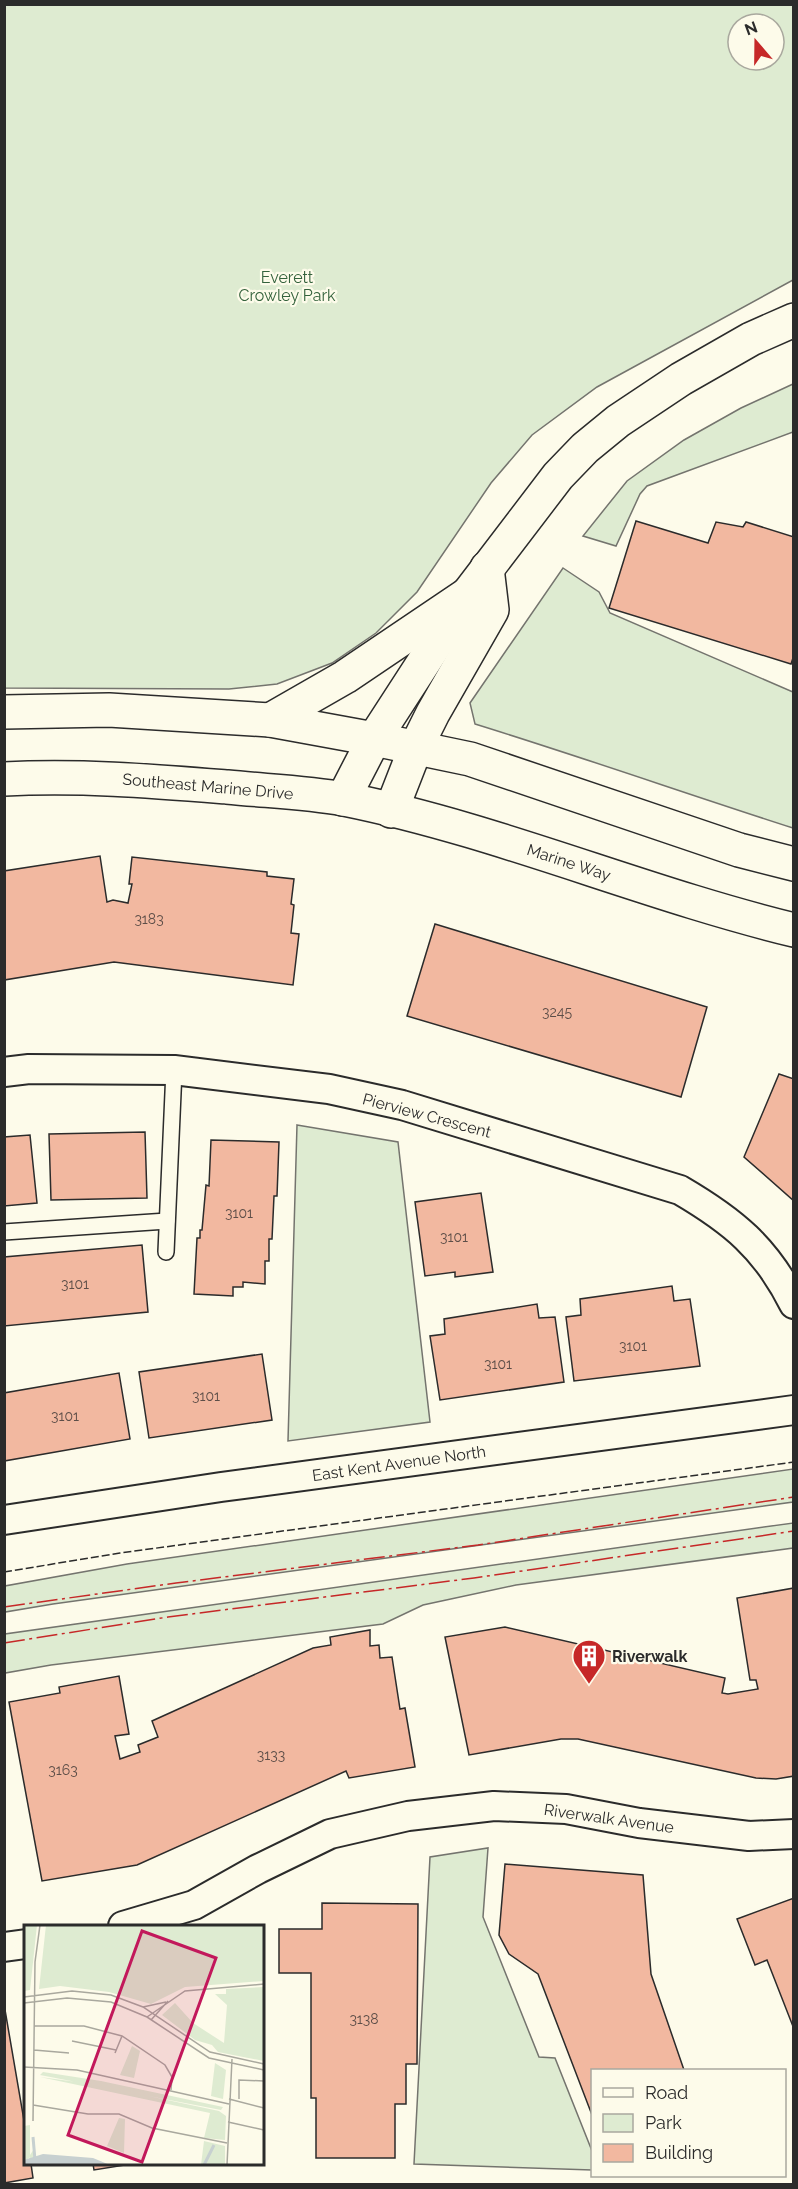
<svg xmlns="http://www.w3.org/2000/svg" width="798" height="2189" font-family="Raleway,sans-serif">
  <style>
    .green { fill: #deebd1; stroke: #74746e; stroke-width: 1.5; fill-rule: evenodd }
    .building { fill: #f2b8a0; stroke: #2b2b2b; stroke-width: 1.5 }
    .lines { fill: none; stroke-linecap: round; stroke-linejoin: round }
    .lane-casing { stroke: #2b2b2b; stroke-width: 18 }
    .street-casing { stroke: #2b2b2b; stroke-width: 32 }
    .secondary-casing { stroke: #2b2b2b; stroke-width: 36 }
    .primary-casing { stroke: #2b2b2b; stroke-width: 36 }
    .lane { stroke: #fdfbea; stroke-width: 15 }
    .street { stroke: #fdfbea; stroke-width: 28 }
    .secondary { stroke: #fdfbea; stroke-width: 33 }
    .primary { stroke: #fdfbea; stroke-width: 33 }
    .fence { stroke: #2b2b2b; stroke-width: 1.5; stroke-dasharray: 8 3; stroke-linecap: butt }
    .power { stroke: #c62828; stroke-width: 1.5; stroke-dasharray: 21 4.5 3 4.5; stroke-linecap: butt }
    .labels { text-anchor: middle; stroke-width: 4.5; stroke-linejoin: round; paint-order: stroke }
    .number-label { font-size: 14px; fill: #5d4e48 }
    .park-label { font-size: 16px; fill: #34623c; stroke: #fdfbea }
    .street-label { font-size: 16px; fill: #2b2b2b; stroke: #fdfbea }
    .poi-label { font-size: 16px; font-weight: bold; fill: #2b2b2b; stroke: #fdfbea; text-anchor: start }
    .inset-river { fill: none; stroke: #c7d0d0; stroke-width: 3 }
    .inset-road { fill: none; stroke: #a9a89e; stroke-width: 1.5 }
    .view { fill: #c2185b; fill-opacity: 0.15; stroke: #c2185b; stroke-width: 3 }
    .inset-edge { fill: none; stroke: #2b2b2b; stroke-width: 3 }
  </style>
  <rect width="100%" height="100%" fill="#fdfbea"/>
  <g class="green">
    <path d="M 5,4 L 793,5 L 793,280 L 597,387 L 532,435 L 491,483 L 417,592 L 376,633 L 332,663 L 277,684 L 229,689 L 5,688 ZM 738,24 L 774,24 L 774,60 L 738,60 Z"/>
    <path d="M 793,384 L 793,432 L 647,486 L 640,494 L 616,546 L 583,536 L 627,481 L 684,440 L 741,408 Z"/>
    <path d="M 563,568 L 599,592 L 610,613 L 793,692 L 793,828 C 687,794 582,757 475,724 L 470,703 Z"/>
    <path d="M 297,1125 L 398,1142 L 430,1422 L 288,1441 Z"/>
    <path d="M 793,1469 L 793,1502 L 53,1604 L 5,1612 L 5,1586 L 127,1564 Z"/>
    <path d="M 793,1523 L 793,1548 L 516,1585 L 423,1605 L 383,1624 L 51,1665 L 5,1673 L 5,1634 Z"/>
    <path d="M 488,1848 L 483,1917 L 539,2057 L 555,2058 L 592,2151 L 592,2170 L 414,2164 L 430,1857 Z"/>
  </g>
  <g class="building">
    <path d="M 636,521 L 708,543 L 716,522 L 743,527 L 746,522 L 794,537 L 794,655 L 791,664 L 609,608 Z"/>
    <path d="M 100,856 L 107,902 L 113,900 L 128,903 L 132,884 L 129,884 L 132,857 L 267,872 L 267,876 L 294,879 L 291,904 L 294,905 L 291,933 L 299,934 L 293,985 L 114,962 L 4,980 L 4,871 Z"/>
    <path d="M 435,924 L 707,1007 L 681,1097 L 407,1016 Z"/>
    <path d="M 779,1074 L 794,1079 L 794,1201 L 744,1157 Z"/>
    <path d="M 145,1132 L 147,1198 L 51,1200 L 49,1134 Z"/>
    <path d="M 30,1135 L 37,1203 L 4,1206 L 4,1137 Z"/>
    <path d="M 211,1140 L 279,1142 L 277,1196 L 274,1196 L 272,1239 L 269,1239 L 269,1261 L 265,1261 L 265,1284 L 243,1282 L 243,1287 L 233,1287 L 233,1296 L 194,1294 L 197,1238 L 200,1238 L 200,1230 L 202,1230 L 206,1185 L 209,1186 Z"/>
    <path d="M 481,1193 L 493,1272 L 455,1277 L 455,1272 L 425,1276 L 415,1202 Z"/>
    <path d="M 142,1245 L 148,1312 L 4,1326 L 4,1257 Z"/>
    <path d="M 672,1286 L 674,1301 L 690,1299 L 700,1366 L 574,1381 L 566,1317 L 581,1315 L 580,1299 Z"/>
    <path d="M 537,1304 L 539,1318 L 555,1317 L 564,1382 L 440,1400 L 430,1336 L 445,1334 L 444,1319 Z"/>
    <path d="M 262,1354 L 272,1420 L 149,1438 L 139,1372 Z"/>
    <path d="M 119,1373 L 130,1439 L 4,1461 L 4,1393 Z"/>
    <path d="M 794,1588 L 794,1776 L 776,1779 L 756,1778 L 578,1739 L 561,1739 L 469,1755 L 445,1637 L 505,1627 L 725,1678 L 722,1693 L 728,1694 L 758,1689 L 756,1680 L 750,1680 L 737,1598 Z"/>
    <path d="M 370,1630 L 370,1646 L 379,1645 L 380,1658 L 392,1657 L 400,1709 L 405,1708 L 415,1767 L 349,1778 L 346,1771 L 137,1865 L 42,1881 L 9,1702 L 60,1693 L 59,1687 L 119,1676 L 129,1734 L 115,1736 L 120,1759 L 140,1752 L 138,1745 L 158,1737 L 152,1721 L 313,1648 L 331,1645 L 330,1637 Z"/>
    <path d="M 505,1864 L 643,1875 L 651,1974 L 684,2070 L 592,2070 L 592,2115 L 538,1974 L 509,1954 L 499,1935 Z"/>
    <path d="M 794,1898 L 794,2029 L 767,1960 L 755,1965 L 737,1919 Z"/>
    <path d="M 322,1903 L 418,1904 L 417,2064 L 406,2064 L 406,2104 L 395,2104 L 395,2158 L 316,2158 L 316,2098 L 311,2098 L 311,1973 L 279,1973 L 279,1929 L 322,1929 Z"/>
    <path d="M 4,2004 L 26,2132 L 26,2164 L 31,2164 L 33,2178 L 4,2183 Z"/>
    <path d="M 93,2164 L 131,2164 L 94,2170 Z"/>
  </g>
  <g class="lines">
    <g class="lane-casing">
      <g id="lane">
        <path d="M 4,1232 L 167,1221"/>
        <path d="M 166,1252 L 174,1070"/>
      </g>
    </g>
    <g class="street-casing">
      <g id="street">
        <path d="M 4,1072 L 29,1069 L 174,1070 L 329,1089 L 402,1105 L 680,1190 C 733,1221 766,1248 794,1304"/>
        <path d="M 4,1520 L 221,1487 L 794,1410"/>
        <path d="M 123,1926 L 194,1905 L 258,1869 L 330,1834 L 408,1816 L 494,1806 L 566,1809 L 639,1823 L 749,1836 L 794,1834"/>
        <path d="M 4,1947 L 26,1944"/>
      </g>
    </g>
    <g class="secondary-casing">
      <g id="secondary">
        <path d="M 343,799 L 374,739 L 468,594 L 558,476 L 585,448 L 618,421 L 681,379 L 751,339 L 794,320"/>
        <path d="M 391,811 L 416,747 L 433,713 L 492,610 L 487,568"/>
      </g>
    </g>
    <g class="primary-casing">
      <g id="primary">
        <path d="M 4,712 L 109,710 L 270,720 L 374,739 L 470,759 L 739,850 L 794,864"/>
        <path d="M 270,720 L 345,677 L 468,594"/>
        <path d="M 4,779 C 79,775 152,781 227,787 C 266,791 306,792 344,799 C 498,830 642,893 794,930"/>
      </g>
    </g>
    <use href="#lane" class="lane"/>
    <use href="#street" class="street"/>
    <use href="#secondary" class="secondary"/>
    <use href="#primary" class="primary"/>
    <path class="fence" d="M 4,1572 L 120,1553 L 794,1462"/>
    <g class="power">
      <path d="M 4,1607 L 176,1583 L 478,1545 L 794,1497"/>
      <path d="M 4,1643 L 168,1617 L 474,1578 L 794,1531"/>
    </g>
  </g>
  <defs>
    <g id="building-pin" transform="scale(1.725)"><path d="M0 17L-7.5 6A9.5 9.5 0 1 1 7.5 6Z" fill="#c62828" stroke="#fdfbea"/><path d="M-4-6H4V6H1V3H-1V6H-4ZM-2.5-4.3h1.7v1.8h-1.7ZM.8-4.3h1.7v1.8H.8ZM-2.5-1h1.7V.8h-1.7ZM.8-1h1.7V.8H.8Z" fill="#fff"/></g>
  </defs>
  <g fill-rule="evenodd">
    <use href="#building-pin" x="589" y="1656"/>
  </g>
  <g class="labels">
    <g class="number-label">
      <text x="149" y="924">3183</text>
      <text x="557" y="1017">3245</text>
      <text x="239" y="1218">3101</text>
      <text x="454" y="1242">3101</text>
      <text x="75" y="1289">3101</text>
      <text x="633" y="1351">3101</text>
      <text x="498" y="1369">3101</text>
      <text x="206" y="1401">3101</text>
      <text x="65" y="1421">3101</text>
      <text x="271" y="1760">3133</text>
      <text x="63" y="1775">3163</text>
      <text x="364" y="2024">3138</text>
    </g>
    <g class="park-label">
      <text x="287" y="283">Everett<tspan x="287" dy="18">Crowley Park</tspan></text>
    </g>
    <g class="street-label">
      <text transform="translate(208 786) rotate(5)" y="6">Southeast Marine Drive</text>
      <text transform="translate(569 862) rotate(18)" y="6">Marine Way</text>
      <text transform="translate(427 1115) rotate(15)" y="6">Pierview Crescent</text>
      <text transform="translate(399 1463) rotate(-8)" y="6">East Kent Avenue North</text>
      <text transform="translate(609 1818) rotate(8)" y="6">Riverwalk Avenue</text>
    </g>
    <g class="poi-label">
      <text x="612" y="1662">Riverwalk</text>
    </g>
  </g>
  <g transform="translate(24 1925)">
    <rect width="240" height="240" fill="#fdfbea"/>
    <path d="M 0,0 L 13,0 L 6,65 L 0,66 ZM 22,0 L 240,0 L 240,56 L 161,62 L 127,79 L 85,67 L 36,61 L 15,64 ZM 240,62 L 240,136 L 194,127 L 188,120 L 171,115 L 138,90 L 151,78 L 169,98 L 200,118 L 203,80 L 191,69 L 202,69 L 202,64 ZM 108,121 L 116,126 L 110,153 L 96,150 ZM 191,138 L 202,145 L 199,174 L 187,171 ZM 19,147 L 77,156 L 199,182 L 197,185 L 16,150 ZM 16,152 L 68,159 L 195,186 L 202,191 L 201,215 L 180,213 L 186,188 ZM 95,193 L 101,194 L 100,228 L 83,221 ZM 6,200 L 6,230 L 10,224 L 10,234 L 0,240 L 6,232 L 0,237 L 0,201 ZM 180,216 L 201,221 L 201,240 L 177,240 Z" fill="#deebd1"/>
    <path d="M 19,229 L 69,233 L 86,240 L 0,240 L 0,235 Z" fill="#c7d0d0"/>
    <path class="inset-river" d="M 9,212 L 11,235M 180,240 L 190,220"/>
    <path class="inset-road" d="M 0,72 L 48,66 L 87,70 L 119,82 L 186,127 L 240,139M 0,78 L 43,73 L 87,77 L 123,92 L 185,133 L 240,145M 119,82 L 142,77M 123,92 L 161,66 L 240,59M 127,95 L 144,76M 10,101 L 60,101 L 98,111 L 141,140 L 148,152 L 147,165M 48,116 L 92,125M 10,125 L 45,128M 91,128 L 98,111M 0,142 L 53,145 L 205,179M 205,174 L 240,183M 215,174 L 215,155 L 240,156M 9,180 L 64,189 L 95,189 L 128,203 L 203,218M 9,196 L 11,37 L 16,0M 204,197 L 240,205M 203,240 L 208,134"/>
    <path class="view" d="M 118,6 L 192,33 L 118,237 L 44,210 Z"/>
    <rect width="240" height="240" class="inset-edge"/>
  </g>
  <rect width="798" height="2189" fill="none" stroke="#2b2b2b" stroke-width="12"/>
  <rect x="591" y="2069" width="195" height="108" fill="#fdfbea" stroke="#a9a89e" stroke-width="1.5"/>
  <rect x="603" y="2088" width="30" height="9" fill="#fdfbea" stroke="#a9a89e" stroke-width="1.5"/>
  <text x="645" y="2099" font-size="18" fill="#2b2b2b">Road</text>
  <rect x="603" y="2114" width="30" height="18" fill="#deebd1" stroke="#a9a89e" stroke-width="1.5"/>
  <text x="645" y="2129" font-size="18" fill="#2b2b2b">Park</text>
  <rect x="603" y="2144" width="30" height="18" fill="#f2b8a0" stroke="#a9a89e" stroke-width="1.5"/>
  <text x="645" y="2159" font-size="18" fill="#2b2b2b">Building</text>
  <g transform="translate(756 42) rotate(340)"><circle r="28" fill="#fdfbea" stroke="#a9a89e" stroke-width="1.5"/>
  <path d="M0-4.5L10 22L0 15L-10 22Z" fill="#c62828"/>
  <text y="-9" font-size="16" font-weight="bold" text-anchor="middle" fill="#2b2b2b">N</text>
  </g>
</svg>
